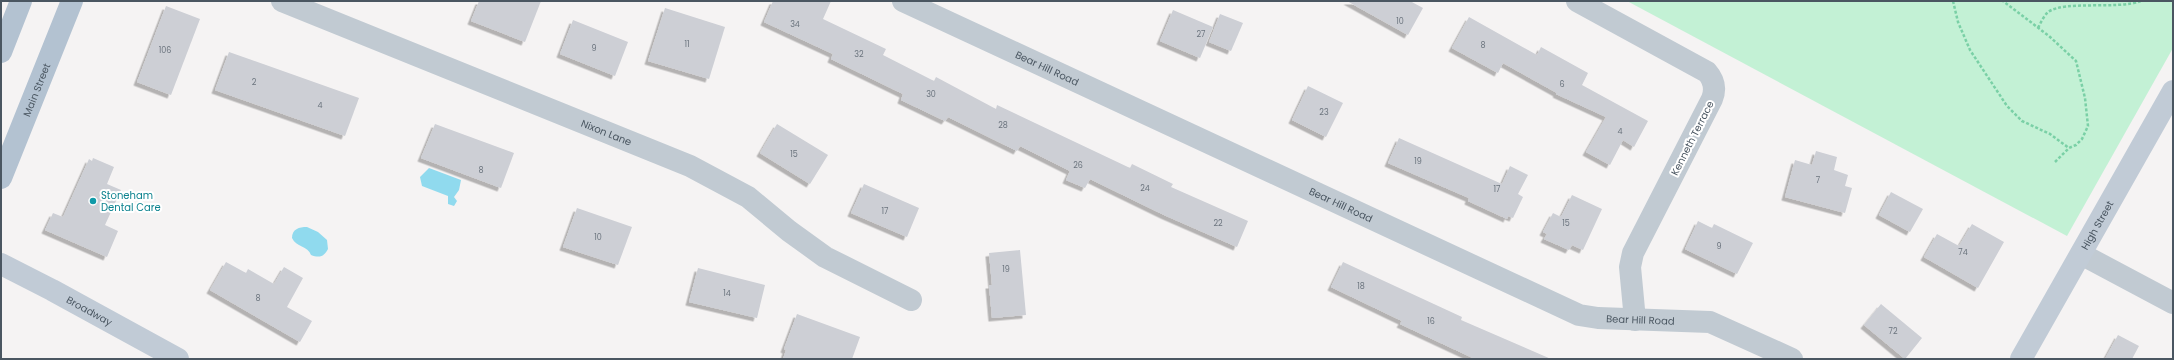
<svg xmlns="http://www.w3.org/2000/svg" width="2174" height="360" font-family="Poppins,sans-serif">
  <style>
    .green { fill: #c3f1d5 }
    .water { fill: #90daee }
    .building { fill: #cdcfd5; filter: url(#shadow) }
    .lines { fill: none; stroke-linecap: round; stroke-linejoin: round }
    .path { stroke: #7ad0a6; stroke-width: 2.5; stroke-dasharray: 3 2; stroke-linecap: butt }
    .street { stroke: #c1cad2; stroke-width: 22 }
    .secondary { stroke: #c1cbd6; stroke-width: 22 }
    .primary { stroke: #b3c2d1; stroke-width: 22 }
    .culture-dot { fill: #0f9aa8; stroke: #fff; stroke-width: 1.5 }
    .labels { text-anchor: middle; stroke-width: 4; stroke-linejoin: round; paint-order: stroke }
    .number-label { font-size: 8px; fill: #6b747e }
    .street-label { font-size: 10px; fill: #4a5661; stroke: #fff }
    .culture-label { font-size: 10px; fill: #0d838f; stroke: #fff; text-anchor: start }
  </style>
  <defs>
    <filter id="shadow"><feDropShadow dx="-3.5" dy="3.5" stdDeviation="0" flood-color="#0004"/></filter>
  </defs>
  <rect width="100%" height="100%" fill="#f5f3f3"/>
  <path class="green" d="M 1627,1 L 2173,1 L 2173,48 L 2067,236 Z"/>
  <g class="water">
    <path d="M 429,168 L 461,180 L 459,190 L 454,197 L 457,201 L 454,206 L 448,204 L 448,196 L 422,186 L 420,177 Z"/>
    <path d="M 307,227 L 318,232 L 327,240 L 328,249 C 324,257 319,258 311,255 C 308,246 296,247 292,238 C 292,229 299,227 307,227 Z"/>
  </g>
  <g class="building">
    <path d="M 479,1 L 541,1 L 525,42 L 471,21 Z"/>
    <path d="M 773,1 L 831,1 L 823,19 L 886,49 L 883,55 L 934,81 L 936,77 L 996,109 L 997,105 L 1130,168 L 1132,164 L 1173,184 L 1171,187 L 1248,221 L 1237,247 L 1164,215 L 1090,179 L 1085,188 L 1066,180 L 1070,171 L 1020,146 L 1017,151 L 948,117 L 945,121 L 901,100 L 903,94 L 831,59 L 833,54 L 764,22 Z"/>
    <path d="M 1347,1 L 1410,1 L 1423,8 L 1408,35 Z"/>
    <path d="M 166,6 L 200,19 L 171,95 L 137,82 Z"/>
    <path d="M 665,8 L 725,27 L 709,79 L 648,61 Z"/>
    <path d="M 1173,10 L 1213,27 L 1200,58 L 1160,41 Z"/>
    <path d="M 1220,14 L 1243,23 L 1231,51 L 1209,42 Z"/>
    <path d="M 1469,17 L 1537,55 L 1541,47 L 1588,73 L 1582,85 L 1648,121 L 1634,147 L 1623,140 L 1610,165 L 1586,152 L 1606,117 L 1556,94 L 1557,93 L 1503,63 L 1498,73 L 1452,48 Z"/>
    <path d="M 573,20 L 628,42 L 615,76 L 560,54 Z"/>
    <path d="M 229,52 L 359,98 L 345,136 L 215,90 Z"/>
    <path d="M 1308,86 L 1343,103 L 1326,137 L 1292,120 Z"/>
    <path d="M 435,124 L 514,153 L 501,188 L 421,158 Z"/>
    <path d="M 777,124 L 828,155 L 810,184 L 760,153 Z"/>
    <path d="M 1399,138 L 1502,184 L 1510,166 L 1528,175 L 1518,194 L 1523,197 L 1513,218 L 1508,216 L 1507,219 L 1468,201 L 1469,198 L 1388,163 Z"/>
    <path d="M 1816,151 L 1837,157 L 1834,170 L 1848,175 L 1845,186 L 1852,188 L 1845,213 L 1785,197 L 1795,160 L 1812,165 Z"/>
    <path d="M 93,158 L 114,167 L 107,184 L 121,190 L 105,225 L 118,231 L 107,257 L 45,230 L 53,213 L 63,217 L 89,159 L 92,161 Z"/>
    <path d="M 864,184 L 919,208 L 907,237 L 851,213 Z"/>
    <path d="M 1891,192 L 1923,209 L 1910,232 L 1879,215 Z"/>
    <path d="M 1572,195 L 1602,209 L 1583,250 L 1572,245 L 1569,250 L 1544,239 L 1547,234 L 1543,232 L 1553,213 L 1561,217 Z"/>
    <path d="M 577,208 L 632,227 L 618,265 L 563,247 Z"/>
    <path d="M 1698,221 L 1712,228 L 1714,224 L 1753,243 L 1737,274 L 1685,249 Z"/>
    <path d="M 1972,224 L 2004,242 L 1978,288 L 1924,257 L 1937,234 L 1959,246 Z"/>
    <path d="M 1020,250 L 1026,315 L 992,318 L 989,285 L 992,285 L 989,253 Z"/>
    <path d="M 226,262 L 246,273 L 248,269 L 274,284 L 284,267 L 303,278 L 287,307 L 312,321 L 300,342 L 210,290 Z"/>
    <path d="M 1343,262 L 1462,317 L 1461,320 L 1551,359 L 1475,359 L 1400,324 L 1402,321 L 1331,287 Z"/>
    <path d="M 698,268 L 765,285 L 757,318 L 689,302 Z"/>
    <path d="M 1881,304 L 1922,338 L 1905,359 L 1864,325 Z"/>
    <path d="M 797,314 L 860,337 L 852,359 L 783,359 L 786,350 L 784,349 Z"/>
    <path d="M 2118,335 L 2139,346 L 2132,359 L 2105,359 Z"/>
  </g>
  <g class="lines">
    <g class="path">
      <path d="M 1953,1 L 1958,22 L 1970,50 L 2007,106 L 2022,121 L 2050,134 L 2069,148 L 2076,145 L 2082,139 L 2088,126 L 2085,98 L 2076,61 L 2049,36 L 2003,1"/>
      <path d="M 2038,28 C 2041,22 2044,16 2048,12 C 2065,0 2117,10 2141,1"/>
      <path d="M 2055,162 L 2069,148"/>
    </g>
    <g class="street">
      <path id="s1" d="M 282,1 L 690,166 L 748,197 L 789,231 L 825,257 L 911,300"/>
      <path id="s2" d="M 903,1 L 1579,315 L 1598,318 L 1710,322 L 1792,359"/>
      <path d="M 1577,1 L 1707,72 C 1714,80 1716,89 1712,99 L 1633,253 L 1630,267 L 1635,320"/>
      <path d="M 2081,254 L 2173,303"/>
    </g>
    <g class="secondary">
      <path id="s3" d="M 1,264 L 52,290 L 178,359"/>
      <path id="s4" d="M 2021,359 L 2173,91"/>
    </g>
    <g class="primary">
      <path d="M 1,52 L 21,1"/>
      <path id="s5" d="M 1,178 L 72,1"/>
    </g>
  </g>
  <circle class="culture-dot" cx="93" cy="201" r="4"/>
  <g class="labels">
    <g class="number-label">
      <text x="1400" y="24">10</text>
      <text x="795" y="27">34</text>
      <text x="1201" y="37">27</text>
      <text x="687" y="47">11</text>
      <text x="1483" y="48">8</text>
      <text x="594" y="51">9</text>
      <text x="165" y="53">106</text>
      <text x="859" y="57">32</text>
      <text x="254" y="85">2</text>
      <text x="1562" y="87">6</text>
      <text x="931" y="97">30</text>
      <text x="320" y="108">4</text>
      <text x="1324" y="115">23</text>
      <text x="1003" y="128">28</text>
      <text x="1620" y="134">4</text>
      <text x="794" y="157">15</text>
      <text x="1418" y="164">19</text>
      <text x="1078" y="168">26</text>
      <text x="481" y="173">8</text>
      <text x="1818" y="183">7</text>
      <text x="1145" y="191">24</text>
      <text x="1497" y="192">17</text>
      <text x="885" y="214">17</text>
      <text x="1218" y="226">22</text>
      <text x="1566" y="226">15</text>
      <text x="598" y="240">10</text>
      <text x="1719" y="249">9</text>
      <text x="1963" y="255">74</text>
      <text x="1006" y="272">19</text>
      <text x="1361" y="289">18</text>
      <text x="727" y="296">14</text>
      <text x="258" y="301">8</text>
      <text x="1431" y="324">16</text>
      <text x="1893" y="334">72</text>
    </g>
    <g class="street-label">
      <text dy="4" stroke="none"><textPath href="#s2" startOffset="159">Bear Hill Road</textPath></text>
      <text dy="4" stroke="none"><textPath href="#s5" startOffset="95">Main Street</textPath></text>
      <text dy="4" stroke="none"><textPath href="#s1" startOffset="350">Nixon Lane</textPath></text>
      <text transform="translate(1692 138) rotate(-63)" y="4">Kenneth Terrace</text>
      <text dy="4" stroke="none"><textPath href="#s2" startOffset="483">Bear Hill Road</textPath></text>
      <text dy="4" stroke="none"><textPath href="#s4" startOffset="154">High Street</textPath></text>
      <text dy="4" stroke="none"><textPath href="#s3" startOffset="100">Broadway</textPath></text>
      <text dy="4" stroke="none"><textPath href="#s2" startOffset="807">Bear Hill Road</textPath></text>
    </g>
    <g class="culture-label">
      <text x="101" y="199">Stoneham<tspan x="101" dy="12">Dental Care</tspan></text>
    </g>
  </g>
  <rect width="2174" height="360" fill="none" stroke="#4a5661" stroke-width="4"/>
</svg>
